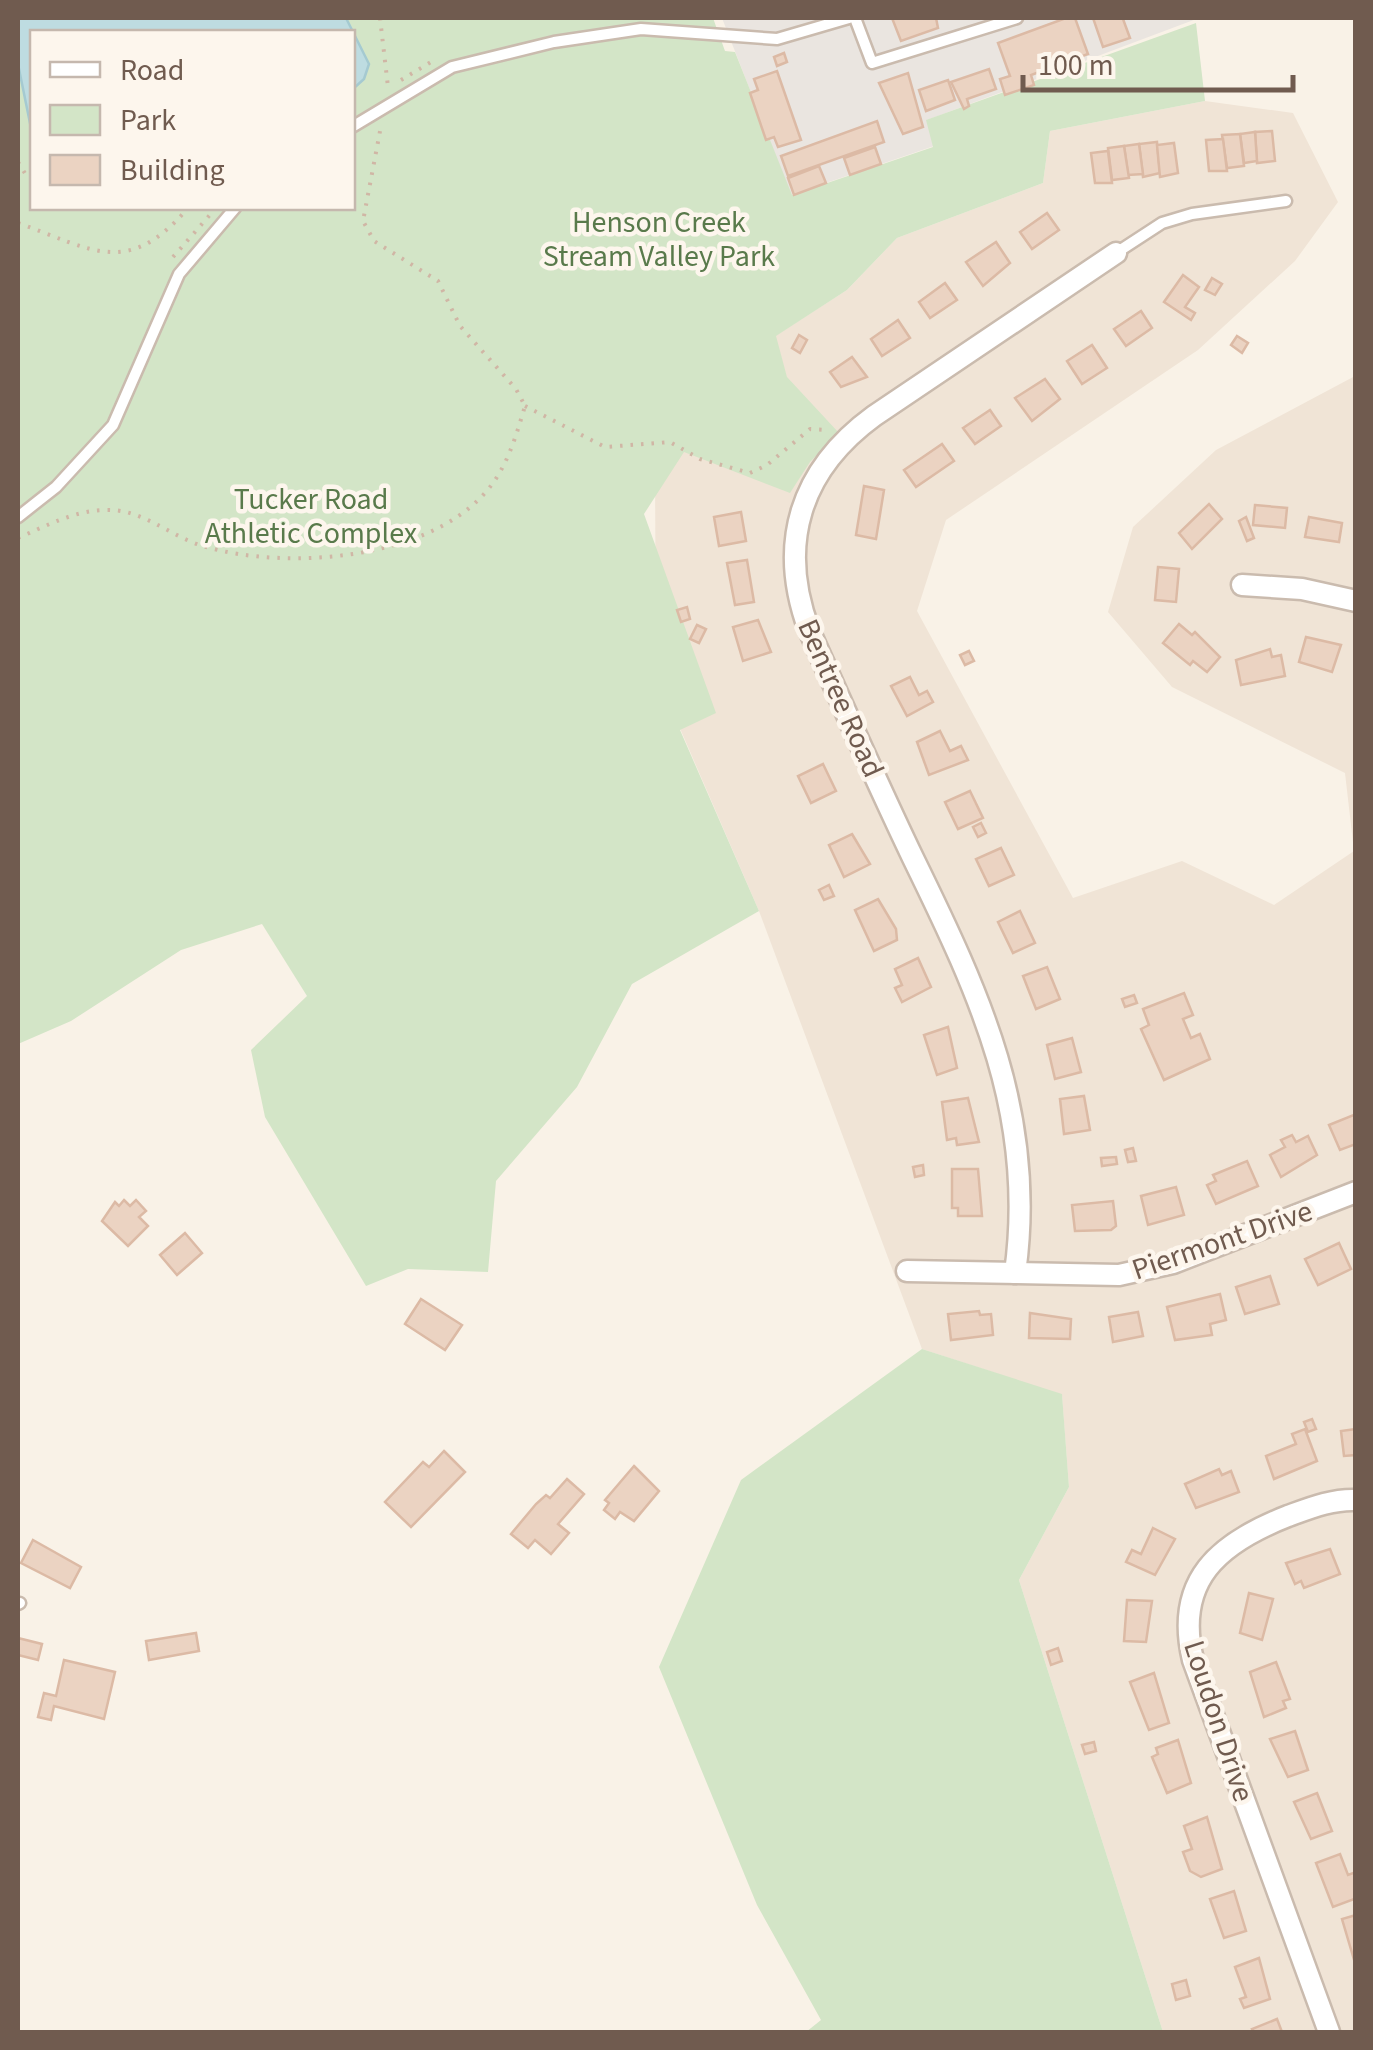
<svg xmlns="http://www.w3.org/2000/svg" width="1373" height="2050" font-family="'Source Sans 3',sans-serif">
  <style>
    .residential { fill: #f0e4d6 }
    .industrial { fill: #eae5e0 }
    .green { fill: #d3e5c7; fill-rule: evenodd }
    .water { fill: #bedce1; stroke: #a5cad1; stroke-width: 2.5 }
    .building { fill: #ebd3c2; stroke: #dcbaa5; stroke-width: 2.5 }
    .lines { fill: none; stroke-linecap: round; stroke-linejoin: round }
    .lane-casing { stroke: #cabbae; stroke-width: 15 }
    .street-casing { stroke: #cabbae; stroke-width: 25 }
    .path { stroke: #d0b6a5; stroke-width: 4; stroke-dasharray: 2.5 8; stroke-linecap: butt }
    .lane { stroke: #fff; stroke-width: 10 }
    .street { stroke: #fff; stroke-width: 20 }
    .labels { text-anchor: middle; stroke-width: 9; stroke-linejoin: round; paint-order: stroke }
    .park-label { font-size: 30px; fill: #597a4b; stroke: #fdf6ed }
    .street-label { font-size: 30px; fill: #705b4f; stroke: #fdf6ed }
  </style>
  <rect width="100%" height="100%" fill="#f9f2e7"/>
  <path class="residential" d="M 1205,101 L 1293,113 L 1338,202 L 1295,261 L 1198,350 L 946,520 L 917,611 L 1073,898 L 1182,861 L 1274,905 L 1354,851 L 1345,773 L 1172,687 L 1108,612 L 1133,527 L 1216,450 L 1355,376 L 1355,2032 L 1163,2032 L 1019,1580 L 1069,1487 L 1062,1395 L 922,1349 L 759,911 L 656,673 L 655,469 L 695,445 L 798,417 L 775,336 L 847,290 L 897,238 L 1043,183 L 1050,131 Z"/>
  <path class="industrial" d="M 722,18 L 1199,18 L 927,120 L 934,146 L 791,195 Z"/>
  <g class="green">
    <path d="M 18,18 L 713,18 L 725,51 L 735,52 L 792,195 L 933,147 L 926,120 L 1196,23 L 1205,101 L 1050,131 L 1043,183 L 897,238 L 847,290 L 776,336 L 787,377 L 839,433 L 810,462 L 790,493 L 684,452 L 644,514 L 716,713 L 680,730 L 759,911 L 632,984 L 577,1087 L 496,1181 L 488,1272 L 408,1269 L 366,1286 L 265,1117 L 251,1050 L 307,996 L 262,924 L 181,950 L 71,1021 L 18,1044 ZM 32,32 L 352,32 L 352,208 L 32,208 Z"/>
    <path d="M 922,1349 L 1062,1394 L 1069,1487 L 1019,1580 L 1163,2032 L 806,2032 L 821,2020 L 757,1905 L 659,1667 L 741,1480 Z"/>
  </g>
  <path class="water" d="M 18,18 L 346,18 L 369,64 L 364,79 L 353,89 L 352,32 L 32,32 L 32,133 L 18,64 Z"/>
  <g class="building">
    <path d="M 892,18 L 936,18 L 938,28 L 901,41 Z"/>
    <path d="M 1066,18 L 1075,18 L 1088,54 L 1031,75 L 1034,85 L 1005,95 L 1000,79 L 1010,76 L 998,43 Z"/>
    <path d="M 1093,18 L 1127,18 L 1123,19 L 1130,38 L 1103,47 Z"/>
    <path d="M 784,53 L 787,62 L 777,66 L 774,57 Z"/>
    <path d="M 989,69 L 996,89 L 967,99 L 969,106 L 964,109 L 951,82 Z"/>
    <path d="M 777,71 L 801,140 L 778,147 L 774,137 L 766,140 L 750,93 L 758,90 L 754,79 Z"/>
    <path d="M 908,73 L 923,127 L 903,134 L 879,83 Z"/>
    <path d="M 948,80 L 955,100 L 926,111 L 919,90 Z"/>
    <path d="M 877,121 L 884,142 L 788,176 L 781,156 Z"/>
    <path d="M 1272,131 L 1275,161 L 1257,163 L 1255,132 Z"/>
    <path d="M 1255,132 L 1257,161 L 1244,163 L 1240,134 Z"/>
    <path d="M 1240,134 L 1244,166 L 1227,168 L 1222,135 Z"/>
    <path d="M 1223,139 L 1227,171 L 1209,171 L 1206,140 Z"/>
    <path d="M 1157,142 L 1160,173 L 1143,177 L 1139,144 Z"/>
    <path d="M 1174,143 L 1178,173 L 1160,177 L 1157,145 Z"/>
    <path d="M 1139,144 L 1143,174 L 1128,175 L 1124,146 Z"/>
    <path d="M 1124,146 L 1129,178 L 1112,180 L 1108,148 Z"/>
    <path d="M 875,147 L 881,164 L 850,175 L 844,158 Z"/>
    <path d="M 1108,151 L 1112,183 L 1095,183 L 1091,153 Z"/>
    <path d="M 819,166 L 826,183 L 794,195 L 788,178 Z"/>
    <path d="M 1047,213 L 1059,230 L 1032,249 L 1020,232 Z"/>
    <path d="M 996,242 L 1010,263 L 983,286 L 966,262 Z"/>
    <path d="M 1183,275 L 1199,287 L 1185,307 L 1195,313 L 1191,320 L 1164,302 Z"/>
    <path d="M 1212,278 L 1222,284 L 1215,295 L 1205,290 Z"/>
    <path d="M 945,283 L 957,300 L 930,318 L 919,302 Z"/>
    <path d="M 1141,311 L 1152,328 L 1126,346 L 1114,329 Z"/>
    <path d="M 898,320 L 910,338 L 882,356 L 871,339 Z"/>
    <path d="M 799,335 L 807,340 L 800,353 L 792,348 Z"/>
    <path d="M 1237,336 L 1248,343 L 1242,353 L 1231,345 Z"/>
    <path d="M 1092,345 L 1107,368 L 1082,384 L 1067,361 Z"/>
    <path d="M 852,357 L 867,377 L 841,387 L 830,372 Z"/>
    <path d="M 1045,379 L 1060,399 L 1032,421 L 1015,398 Z"/>
    <path d="M 990,410 L 1001,426 L 975,444 L 963,428 Z"/>
    <path d="M 942,444 L 954,461 L 916,487 L 904,470 Z"/>
    <path d="M 864,486 L 884,490 L 876,539 L 856,535 Z"/>
    <path d="M 1209,504 L 1222,519 L 1192,549 L 1179,533 Z"/>
    <path d="M 1255,505 L 1287,508 L 1285,528 L 1253,525 Z"/>
    <path d="M 741,512 L 746,541 L 719,546 L 714,517 Z"/>
    <path d="M 1246,517 L 1254,538 L 1247,541 L 1239,521 Z"/>
    <path d="M 1309,517 L 1342,523 L 1339,542 L 1305,537 Z"/>
    <path d="M 747,560 L 754,602 L 735,605 L 727,563 Z"/>
    <path d="M 1158,567 L 1179,569 L 1176,602 L 1155,600 Z"/>
    <path d="M 687,607 L 690,619 L 681,622 L 677,610 Z"/>
    <path d="M 758,620 L 771,652 L 743,661 L 733,627 Z"/>
    <path d="M 1179,624 L 1192,635 L 1195,632 L 1220,657 L 1207,672 L 1193,661 L 1190,665 L 1163,643 Z"/>
    <path d="M 697,625 L 706,629 L 699,643 L 690,639 Z"/>
    <path d="M 1306,637 L 1341,645 L 1332,672 L 1299,662 Z"/>
    <path d="M 1270,649 L 1272,657 L 1281,655 L 1285,676 L 1241,685 L 1236,660 Z"/>
    <path d="M 969,651 L 974,661 L 965,665 L 960,655 Z"/>
    <path d="M 910,677 L 919,695 L 927,691 L 933,702 L 907,716 L 891,686 Z"/>
    <path d="M 940,731 L 950,751 L 961,746 L 968,760 L 929,775 L 917,742 Z"/>
    <path d="M 823,764 L 836,791 L 811,803 L 798,776 Z"/>
    <path d="M 970,791 L 983,818 L 958,829 L 945,802 Z"/>
    <path d="M 981,823 L 986,833 L 978,837 L 973,827 Z"/>
    <path d="M 852,834 L 870,864 L 844,877 L 829,845 Z"/>
    <path d="M 1001,848 L 1014,875 L 989,886 L 976,859 Z"/>
    <path d="M 829,885 L 834,896 L 824,900 L 819,890 Z"/>
    <path d="M 878,899 L 896,929 L 897,940 L 874,951 L 855,910 Z"/>
    <path d="M 1020,911 L 1035,943 L 1013,953 L 998,922 Z"/>
    <path d="M 918,958 L 931,987 L 902,1002 L 895,988 L 902,985 L 895,969 Z"/>
    <path d="M 1047,967 L 1060,999 L 1036,1009 L 1023,976 Z"/>
    <path d="M 1184,993 L 1193,1015 L 1183,1019 L 1191,1038 L 1200,1034 L 1210,1059 L 1164,1080 L 1141,1029 L 1149,1025 L 1143,1009 Z"/>
    <path d="M 1134,995 L 1137,1003 L 1125,1007 L 1122,999 Z"/>
    <path d="M 948,1027 L 957,1068 L 937,1075 L 924,1035 Z"/>
    <path d="M 1072,1038 L 1081,1072 L 1055,1079 L 1047,1045 Z"/>
    <path d="M 1084,1096 L 1090,1130 L 1064,1134 L 1060,1099 Z"/>
    <path d="M 968,1098 L 979,1142 L 957,1145 L 956,1138 L 947,1140 L 942,1102 Z"/>
    <path d="M 1356,1114 L 1356,1144 L 1340,1150 L 1329,1125 Z"/>
    <path d="M 1292,1135 L 1296,1142 L 1308,1136 L 1317,1155 L 1281,1177 L 1270,1155 L 1285,1147 L 1281,1140 Z"/>
    <path d="M 1133,1148 L 1136,1161 L 1128,1162 L 1125,1150 Z"/>
    <path d="M 1116,1157 L 1117,1164 L 1102,1166 L 1101,1158 Z"/>
    <path d="M 1247,1161 L 1258,1186 L 1216,1204 L 1207,1185 L 1216,1181 L 1213,1175 Z"/>
    <path d="M 923,1165 L 924,1175 L 915,1177 L 913,1167 Z"/>
    <path d="M 952,1169 L 978,1169 L 982,1216 L 958,1216 L 958,1208 L 952,1208 Z"/>
    <path d="M 1176,1187 L 1184,1215 L 1148,1225 L 1141,1196 Z"/>
    <path d="M 124,1200 L 130,1206 L 136,1200 L 146,1211 L 139,1217 L 148,1226 L 128,1246 L 102,1221 L 115,1202 L 119,1206 Z"/>
    <path d="M 1113,1201 L 1116,1226 L 1111,1230 L 1075,1231 L 1072,1205 Z"/>
    <path d="M 185,1233 L 202,1253 L 177,1275 L 160,1255 Z"/>
    <path d="M 1339,1243 L 1351,1269 L 1318,1285 L 1305,1259 Z"/>
    <path d="M 1270,1276 L 1279,1304 L 1245,1314 L 1236,1287 Z"/>
    <path d="M 1220,1294 L 1226,1320 L 1210,1324 L 1212,1335 L 1175,1340 L 1167,1307 Z"/>
    <path d="M 421,1299 L 462,1325 L 445,1350 L 405,1324 Z"/>
    <path d="M 979,1311 L 980,1315 L 991,1314 L 993,1335 L 951,1340 L 948,1314 Z"/>
    <path d="M 1138,1312 L 1143,1336 L 1113,1342 L 1109,1317 Z"/>
    <path d="M 1030,1313 L 1071,1319 L 1070,1339 L 1029,1338 Z"/>
    <path d="M 1312,1419 L 1316,1429 L 1308,1432 L 1304,1422 Z"/>
    <path d="M 1305,1429 L 1317,1461 L 1274,1479 L 1266,1456 L 1296,1444 L 1292,1434 Z"/>
    <path d="M 1356,1429 L 1356,1455 L 1344,1456 L 1341,1431 Z"/>
    <path d="M 444,1451 L 465,1472 L 411,1527 L 385,1502 L 423,1462 L 429,1467 Z"/>
    <path d="M 634,1466 L 659,1491 L 634,1521 L 620,1512 L 615,1519 L 604,1510 L 609,1503 L 605,1500 Z"/>
    <path d="M 1219,1469 L 1222,1475 L 1231,1471 L 1239,1492 L 1196,1508 L 1185,1484 Z"/>
    <path d="M 567,1479 L 584,1494 L 558,1524 L 569,1533 L 551,1554 L 535,1540 L 528,1548 L 511,1534 L 536,1504 L 546,1495 L 550,1498 Z"/>
    <path d="M 1153,1528 L 1175,1539 L 1155,1575 L 1126,1562 L 1132,1550 L 1141,1554 Z"/>
    <path d="M 33,1540 L 81,1567 L 70,1588 L 21,1563 Z"/>
    <path d="M 1330,1549 L 1340,1574 L 1304,1588 L 1301,1581 L 1295,1584 L 1286,1563 Z"/>
    <path d="M 1249,1593 L 1273,1599 L 1262,1640 L 1240,1633 Z"/>
    <path d="M 1127,1600 L 1152,1601 L 1146,1642 L 1124,1641 Z"/>
    <path d="M 196,1633 L 199,1651 L 149,1660 L 146,1641 Z"/>
    <path d="M 18,1638 L 42,1644 L 38,1660 L 18,1655 Z"/>
    <path d="M 1058,1648 L 1062,1661 L 1051,1665 L 1047,1652 Z"/>
    <path d="M 64,1660 L 115,1672 L 104,1719 L 54,1706 L 51,1720 L 38,1717 L 44,1693 L 56,1696 Z"/>
    <path d="M 1276,1662 L 1290,1699 L 1283,1701 L 1286,1708 L 1264,1717 L 1250,1672 Z"/>
    <path d="M 1154,1673 L 1169,1723 L 1149,1730 L 1130,1682 Z"/>
    <path d="M 1295,1731 L 1308,1770 L 1288,1777 L 1270,1739 Z"/>
    <path d="M 1178,1740 L 1191,1783 L 1167,1793 L 1152,1757 L 1158,1754 L 1156,1748 Z"/>
    <path d="M 1094,1742 L 1096,1751 L 1085,1754 L 1082,1745 Z"/>
    <path d="M 1317,1793 L 1332,1831 L 1311,1839 L 1294,1802 Z"/>
    <path d="M 1207,1817 L 1222,1869 L 1201,1877 L 1190,1871 L 1183,1852 L 1192,1849 L 1184,1826 Z"/>
    <path d="M 1340,1854 L 1348,1875 L 1356,1872 L 1356,1903 L 1354,1899 L 1333,1907 L 1316,1863 Z"/>
    <path d="M 1234,1891 L 1246,1931 L 1224,1938 L 1210,1899 Z"/>
    <path d="M 1356,1915 L 1356,1963 L 1355,1963 L 1342,1919 Z"/>
    <path d="M 1259,1958 L 1270,1999 L 1244,2008 L 1240,1999 L 1246,1997 L 1235,1967 Z"/>
    <path d="M 1186,1980 L 1190,1996 L 1176,2000 L 1172,1984 Z"/>
    <path d="M 1277,2019 L 1282,2032 L 1254,2032 L 1252,2029 Z"/>
  </g>
  <g class="lines">
    <g class="lane-casing">
      <g id="lane">
        <path d="M 855,18 L 872,63 L 1017,18"/>
        <path d="M 352,127 L 452,67 L 554,42 L 641,29 L 777,39 L 849,18"/>
        <path d="M 1116,253 L 1162,223 L 1192,214 L 1286,201"/>
        <path d="M 18,517 L 56,487 L 113,425 L 179,274 L 235,208"/>
        <path d="M 18,1604 L 20,1603"/>
      </g>
    </g>
    <g class="street-casing">
      <g id="street">
        <path d="M 1242,585 L 1302,589 L 1356,601"/>
        <path d="M 907,1271 L 1119,1275 L 1173,1263 L 1356,1192"/>
        <path d="M 1015,1273 C 1037,1116 980,995 913,858 C 877,783 843,706 809,630 C 777,544 800,470 874,416 L 1116,253"/>
        <path d="M 1329,2032 L 1193,1660 C 1174,1580 1219,1543 1288,1516 C 1310,1508 1332,1499 1356,1500"/>
      </g>
    </g>
    <g class="path">
      <path d="M 380,18 L 388,87"/>
      <path d="M 401,80 L 431,62"/>
      <path d="M 18,162 L 26,175 L 32,175"/>
      <path d="M 18,223 C 92,249 127,279 188,208"/>
      <path d="M 173,257 L 216,208"/>
      <path d="M 525,406 L 605,447 L 670,442 L 700,459 L 750,473 L 767,465 L 810,429 L 828,430"/>
      <path d="M 18,538 C 46,526 73,511 104,510 C 142,508 169,536 203,546 C 288,572 445,560 497,477 C 511,455 518,429 525,406 L 516,389 L 460,326 L 438,281 L 374,241 L 363,221 L 381,126"/>
    </g>
    <use href="#lane" class="lane"/>
    <use href="#street" class="street"/>
  </g>
  <g class="labels">
    <g class="park-label">
      <text x="659" y="232">Henson Creek<tspan x="659" dy="34">Stream Valley Park</tspan></text>
      <text x="311" y="509">Tucker Road<tspan x="311" dy="34">Athletic Complex</tspan></text>
    </g>
    <g class="street-label">
      <text transform="translate(841 698) rotate(66)" y="10">Bentree Road</text>
      <text transform="translate(1222 1240) rotate(-19)" y="10">Piermont Drive</text>
      <text transform="translate(1219 1721) rotate(72)" y="10">Loudon Drive</text>
    </g>
  </g>
  <rect width="1373" height="2050" fill="none" stroke="#705b4f" stroke-width="40"/>
  <rect x="30" y="30" width="325" height="180" fill="#fdf6ed" stroke="#c5b8ae" stroke-width="2.5"/>
  <rect x="50" y="62" width="50" height="15" fill="#ffffff" stroke="#c5b8ae" stroke-width="2.5"/>
  <text x="120" y="80" font-size="30" fill="#705b4f">Road</text>
  <rect x="50" y="105" width="50" height="30" fill="#d3e5c7" stroke="#c5b8ae" stroke-width="2.5"/>
  <text x="120" y="130" font-size="30" fill="#705b4f">Park</text>
  <rect x="50" y="155" width="50" height="30" fill="#ebd3c2" stroke="#c5b8ae" stroke-width="2.5"/>
  <text x="120" y="180" font-size="30" fill="#705b4f">Building</text>
  <path d="M1023 75v15h270v-15" fill="none" stroke="#705b4f" stroke-width="5"/>
  <text x="1038" y="75" font-size="30" fill="#705b4f" stroke="#fdf6ed" stroke-width="8" paint-order="stroke">100 m</text>
</svg>
